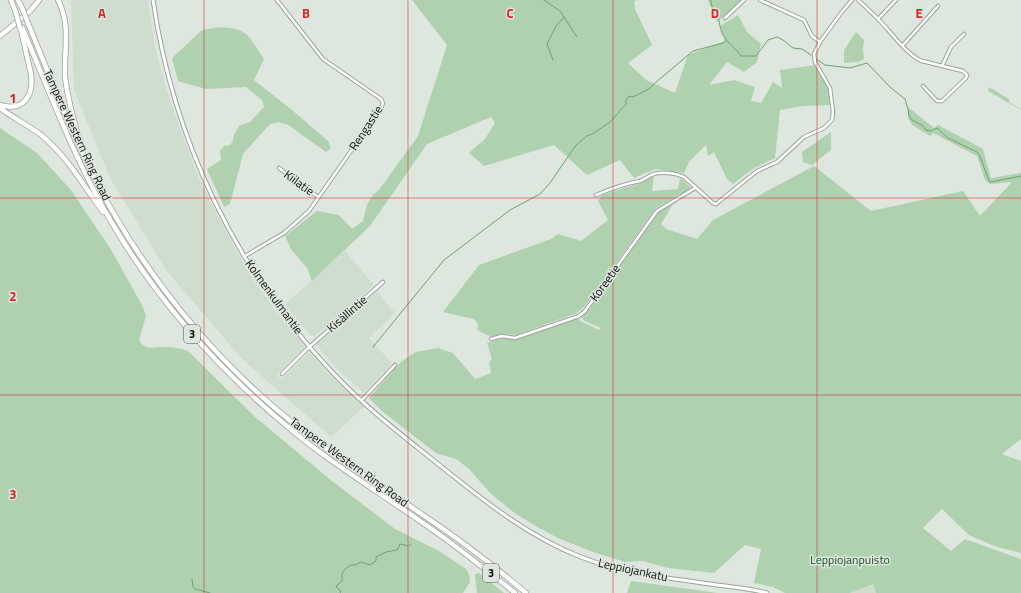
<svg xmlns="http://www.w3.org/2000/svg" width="1021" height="593" font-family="'Titillium Web',sans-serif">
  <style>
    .built { fill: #ceddce }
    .green { fill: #afd1b0 }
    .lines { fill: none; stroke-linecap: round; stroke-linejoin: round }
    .stream { stroke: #6da26f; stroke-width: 1 }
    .minor-casing { stroke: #9aa39a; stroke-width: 4.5 }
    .tertiary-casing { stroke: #9aa39a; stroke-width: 5 }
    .motorway-casing { stroke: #9aa39a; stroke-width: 6 }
    .minor { stroke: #fff; stroke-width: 2.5 }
    .tertiary { stroke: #fff; stroke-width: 3 }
    .motorway { stroke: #fff; stroke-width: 4.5 }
    .motorway-bridge-casing { stroke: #9aa39a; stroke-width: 6; stroke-linecap: butt }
    .motorway-bridge { stroke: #fff; stroke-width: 4.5 }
    .grid { fill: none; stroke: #d62828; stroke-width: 1; stroke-opacity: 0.55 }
    .labels { text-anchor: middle; stroke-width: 3; stroke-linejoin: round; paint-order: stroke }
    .shield { fill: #dee7de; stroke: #4c504c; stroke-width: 1 }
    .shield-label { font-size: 11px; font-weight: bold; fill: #0d100d }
    .street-label { font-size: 12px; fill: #0d100d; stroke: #dee7de }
    .park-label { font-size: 12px; fill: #184f1e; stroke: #dee7de }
    .grid-label { font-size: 13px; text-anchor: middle; font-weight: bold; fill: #d62828; stroke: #dee7de; stroke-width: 3; stroke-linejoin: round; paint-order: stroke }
  </style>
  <rect width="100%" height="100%" fill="#dee7de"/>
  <g class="built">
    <path d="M 71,0 L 148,0 L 155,46 L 164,81 L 179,126 L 198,176 L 226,232 L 249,273 L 277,313 L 305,347 L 277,375 L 281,380 L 309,352 L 335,380 L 364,407 L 331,437 L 242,359 L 166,270 L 110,178 L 74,90 Z"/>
    <path d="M 345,251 L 374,285 L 315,336 L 310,335 L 285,304 Z"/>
    <path d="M 377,291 L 395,313 L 369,338 L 392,363 L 364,393 L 340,372 L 316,345 Z"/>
    <path d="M 873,584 L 876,593 L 850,593 Z"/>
  </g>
  <g class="green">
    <path d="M 412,0 L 638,0 L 634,1 L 635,9 L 652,45 L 628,63 L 646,80 L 675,93 L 688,55 L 725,41 L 720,26 L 738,15 L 747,32 L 761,44 L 757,62 L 744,72 L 727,62 L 709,85 L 734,80 L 755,87 L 751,101 L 761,103 L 773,82 L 782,88 L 780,70 L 816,65 L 830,88 L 832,105 L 803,106 L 780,110 L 775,158 L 754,168 L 733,184 L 727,179 L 714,152 L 708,156 L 706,145 L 689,162 L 684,173 L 655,169 L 634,178 L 620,160 L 587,175 L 554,145 L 484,166 L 469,153 L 485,139 L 495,123 L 491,117 L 427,144 L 370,226 L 312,281 L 307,268 L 291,249 L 285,236 L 317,211 L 339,215 L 352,229 L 363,221 C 366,208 367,198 379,190 L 418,136 L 447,45 Z"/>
    <path d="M 708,0 L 742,0 L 717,22 Z"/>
    <path d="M 220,27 C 251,29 248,37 264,59 L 254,80 L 292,110 L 328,141 L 331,148 L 326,152 L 288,125 L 279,122 L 270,124 L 243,154 L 230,204 L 224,207 L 207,169 L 221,160 L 220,151 L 224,146 L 230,145 L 233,141 L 234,135 L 239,126 L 250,122 L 264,107 L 262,100 L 246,87 L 206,89 L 178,81 L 172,58 L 202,30 Z"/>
    <path d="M 856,32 L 864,40 L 863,49 L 864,59 L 858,62 L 844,63 L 844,50 Z"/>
    <path d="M 989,87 L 1009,99 L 1009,102 L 1021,109 L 1021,110 L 988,91 Z"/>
    <path d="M 908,107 L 934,128 L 938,125 L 983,149 L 991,178 L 1021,173 L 1021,439 L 1002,454 L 1021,461 L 1021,553 L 994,546 L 969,535 L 942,509 L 923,528 L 951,551 L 965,539 L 1021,559 L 1021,593 L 876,593 L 873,584 L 850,593 L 785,593 L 773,587 L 754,583 L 761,549 L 745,545 L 714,573 L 668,568 L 643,561 L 625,562 L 593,552 L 560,539 L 539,528 L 516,514 L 490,493 L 469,469 L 456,459 L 436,453 L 383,412 L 369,398 L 398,365 L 406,358 L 416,352 L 438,348 L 453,353 L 475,379 L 491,373 L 489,362 L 492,359 L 487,343 L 503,338 L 517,339 L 578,317 L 580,321 L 599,330 L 601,328 L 584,321 L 581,316 L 590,308 L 624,259 L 659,212 L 673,204 L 661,224 L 666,229 L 697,239 L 713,220 L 814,166 L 871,211 L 963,191 L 980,216 L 1012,182 L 990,184 L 985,180 L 977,156 L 933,133 L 930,136 L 912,125 L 908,118 Z"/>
    <path d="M 0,128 L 37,153 L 71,190 L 110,248 L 142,305 L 146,316 L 139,340 C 145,351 155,347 165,347 C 173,347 180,348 188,351 L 254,416 L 332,481 L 395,529 L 439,551 L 466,569 L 469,574 L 470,582 L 463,593 L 0,593 Z"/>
    <path d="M 831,132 L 831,150 L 812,165 L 803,162 L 802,152 Z"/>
    <path d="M 654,176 L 652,191 L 678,189 L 680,179 L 682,179 L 691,188 L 656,208 L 585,306 L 577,313 L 516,335 L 502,334 L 491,337 L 477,330 L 478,324 L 474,319 L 443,312 L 479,265 L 551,239 L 558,234 L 581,241 L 608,220 L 598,201 L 602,195 L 641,183 Z"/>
    <path d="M 479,573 L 504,593 L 477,593 L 475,574 Z"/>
    <path d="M 631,581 L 718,593 L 627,593 Z"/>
  </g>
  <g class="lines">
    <g class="stream">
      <path d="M 544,0 L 560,11 L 564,17 L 556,26 L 547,44 L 553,60"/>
      <path d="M 711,0 C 711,9 714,7 717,13 C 720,20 719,28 723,35 C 727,43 736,48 741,56 L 756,56 L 768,40 L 777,37 L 783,40 L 793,48 L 802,49 L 811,55"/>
      <path d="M 564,17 L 577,37"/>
      <path d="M 816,59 L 825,65 L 850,68 L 867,63 L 891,88 L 905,99 L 908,109 L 909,116 L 912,120 L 922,125 L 926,130 L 930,131 L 937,128 L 948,138 L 977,152 L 980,156 L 989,181 L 991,182 L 1021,176"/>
      <path d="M 373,347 L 444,260 L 510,210 L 540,194 L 550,183 L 576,145 L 587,136 L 594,133 L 610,122 L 626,104 L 626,100 L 629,96 L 633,97 L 649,89 L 655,83 L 693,51 L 723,43 L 726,40"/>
      <path d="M 192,579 L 193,586 L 195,589 L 210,593"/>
      <path d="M 340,593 L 341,591 L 337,588 L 336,586 L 342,581 L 342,574 L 345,569 L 351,565 L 355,565 L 361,562 L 370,565 L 376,561 L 376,557 L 386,552 L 397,550 L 399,547 L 400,544 L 409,546 L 411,544"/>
    </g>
    <g class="minor-casing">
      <g id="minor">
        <path d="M 760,0 L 804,20 L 812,36 L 820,42"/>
        <path d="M 858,0 C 865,6 872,13 879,20 C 890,31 908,56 922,61 L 963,71 L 967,75 L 966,78 L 942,101 L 937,101 L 923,86"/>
        <path d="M 725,18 L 744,0"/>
        <path d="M 878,19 L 896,0"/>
        <path d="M 903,45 L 938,6"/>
        <path d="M 942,66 L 951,47 L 964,34"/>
        <path d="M 279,168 L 318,197"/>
        <path d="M 596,195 C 610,189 624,184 640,181 C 644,180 647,177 651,175 C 660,171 676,173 684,177 L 713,203 L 716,204 L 757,171 L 777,162 L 804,137 L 824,128 L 832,120 L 833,112 L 830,88 L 815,62 L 814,54 L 820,42 L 841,13 L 852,0"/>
        <path d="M 245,256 L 284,233 L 309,211 L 381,108 L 383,103 L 381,99 L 323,59 L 277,0"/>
        <path d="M 491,339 L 502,336 L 515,338 L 579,316 L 585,311 L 657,211 L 695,188"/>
        <path d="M 282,374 L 306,350 L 383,282"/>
        <path d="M 362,400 L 395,365"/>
      </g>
    </g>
    <g class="tertiary-casing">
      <path id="tertiary" d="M 153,0 C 173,139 236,271 333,373 C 365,407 402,435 438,464 C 483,500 527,536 581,557 C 624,574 671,578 717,585 C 733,587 751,589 767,593"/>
    </g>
    <g class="motorway-casing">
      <g id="motorway">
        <path d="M 11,0 L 16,13"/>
        <path d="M 18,0 L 22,8"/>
        <path d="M 58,0 C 71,25 64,49 65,76 C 67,97 73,118 79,139"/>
        <path d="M 28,23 C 50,77 71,132 97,183 C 145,275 212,358 293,423 C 334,457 380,485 423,515 C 459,539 493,565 526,593"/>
        <path d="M 22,27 C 50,93 75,161 112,223 C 158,301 218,369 288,427 C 329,462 376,490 420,521 C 453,543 484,568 515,593"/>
        <path d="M 0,36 L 30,11 L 39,0"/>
        <path d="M 0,105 C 24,112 34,95 31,74 L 21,30"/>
        <path d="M 0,108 C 13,118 28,125 41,135 C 67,156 83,185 103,212"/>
      </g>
    </g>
    <use href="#minor" class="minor"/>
    <use href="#tertiary" class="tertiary"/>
    <use href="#motorway" class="motorway"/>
    <g class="motorway-bridge-casing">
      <g id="motorway-bridge">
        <path d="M 22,8 L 28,23"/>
        <path d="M 16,13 L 20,28"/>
      </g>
    </g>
    <use href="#motorway-bridge" class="motorway-bridge"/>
  </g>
  <path class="grid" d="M 204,0 L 204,593M 408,0 L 408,593M 613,0 L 613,593M 817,0 L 817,593M 0,198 L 1021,198M 0,395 L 1021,395"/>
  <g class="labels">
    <g class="shield">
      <rect x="184" y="325" width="16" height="18" rx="3"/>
      <rect x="483" y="564" width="16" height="18" rx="3"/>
    </g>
    <g class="shield-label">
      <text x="192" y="338">3</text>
      <text x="491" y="577">3</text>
    </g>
    <g class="street-label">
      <text transform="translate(366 128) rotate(-57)" y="4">Rengastie</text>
      <text transform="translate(77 135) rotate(65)" y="4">Tampere Western Ring Road</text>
      <text transform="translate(299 183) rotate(36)" y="4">Kiilatie</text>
      <text transform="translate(605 283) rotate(-54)" y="4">Koreetie</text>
      <text transform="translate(274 297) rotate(54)" y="4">Kolmenkulmantie</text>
      <text transform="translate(347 314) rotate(-41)" y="4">Kisällintie</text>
      <text transform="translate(349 462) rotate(36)" y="4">Tampere Western Ring Road</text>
      <text transform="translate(633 570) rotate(12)" y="4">Leppiojankatu</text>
    </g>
    <g class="park-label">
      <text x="850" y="564">Leppiojanpuisto</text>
    </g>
  </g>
  <g class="grid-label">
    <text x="102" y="18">A</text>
    <text x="306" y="18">B</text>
    <text x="510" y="18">C</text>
    <text x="715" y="18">D</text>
    <text x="919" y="18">E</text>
    <text x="13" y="103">1</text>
    <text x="13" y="301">2</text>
    <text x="13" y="499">3</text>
  </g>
</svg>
